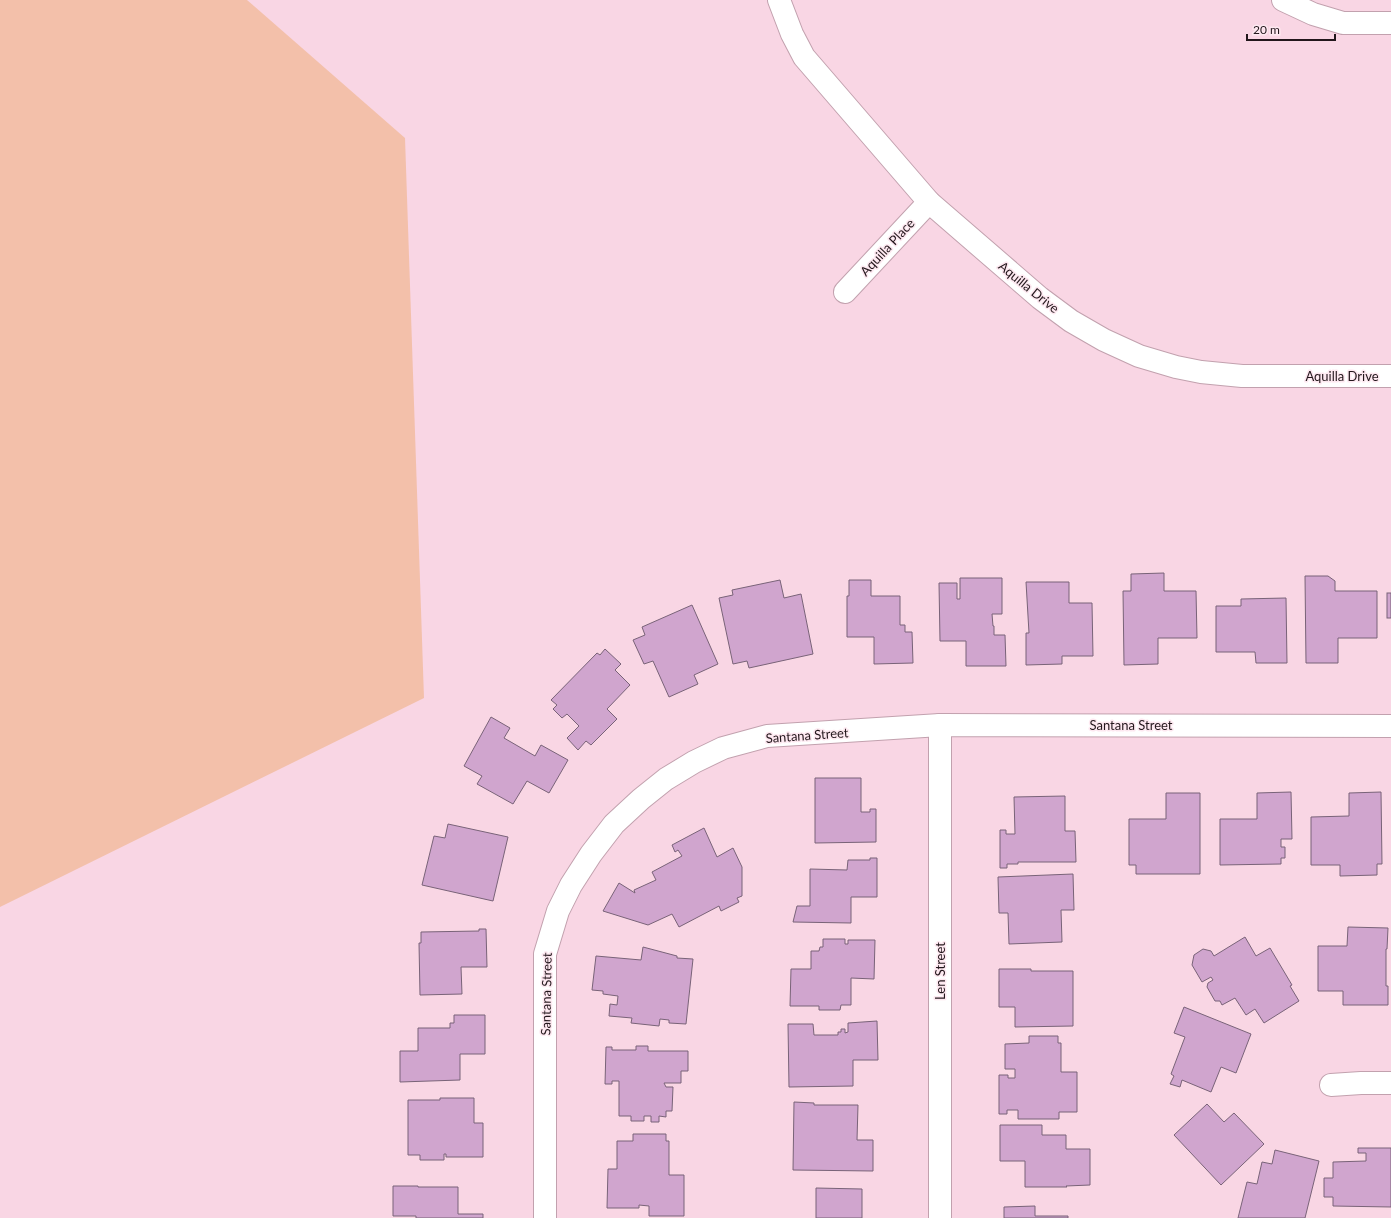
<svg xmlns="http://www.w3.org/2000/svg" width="1391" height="1218" font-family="Lato,sans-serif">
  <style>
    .green { fill: #f3c0aa }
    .building { fill: #d0a5ce; stroke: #796378 }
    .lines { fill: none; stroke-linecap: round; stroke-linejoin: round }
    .minor-casing { stroke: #c2a1ae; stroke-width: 24 }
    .minor { stroke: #fff; stroke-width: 22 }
    .labels { text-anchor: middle; stroke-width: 3; stroke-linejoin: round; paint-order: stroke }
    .street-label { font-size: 13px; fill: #22161b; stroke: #fde8f0 }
  </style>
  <rect width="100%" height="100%" fill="#f9d6e4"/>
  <path class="green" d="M 0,0 L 247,0 L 405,138 L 424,698 L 0,907 Z"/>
  <g class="building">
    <path d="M 1164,573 L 1164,591 L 1196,591 L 1197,638 L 1158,638 L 1158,664 L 1124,665 L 1123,591 L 1131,591 L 1131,574 Z"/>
    <path d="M 1305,576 L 1328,576 L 1335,581 L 1335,591 L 1377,591 L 1377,638 L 1338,638 L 1338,663 L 1306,663 Z"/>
    <path d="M 960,578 L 1002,578 L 1002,614 L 992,614 L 993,626 L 994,626 L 994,635 L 1005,635 L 1006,666 L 966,666 L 966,641 L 940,641 L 939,583 L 957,583 L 957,599 L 960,599 Z"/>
    <path d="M 780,580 L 784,598 L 801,594 L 813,654 L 749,668 L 747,661 L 733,664 L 719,598 L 733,595 L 732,590 Z"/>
    <path d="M 849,580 L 871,580 L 871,596 L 900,596 L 900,625 L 905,625 L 905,632 L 912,632 L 913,663 L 874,664 L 874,637 L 847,637 L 847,596 L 849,596 Z"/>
    <path d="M 1026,582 L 1069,582 L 1069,603 L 1092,603 L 1093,656 L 1062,656 L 1062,664 L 1026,665 L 1026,633 L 1029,633 Z"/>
    <rect x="1387" y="593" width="4" height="25"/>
    <path d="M 1286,598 L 1287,663 L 1256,663 L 1255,652 L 1216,652 L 1216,606 L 1241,606 L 1241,599 Z"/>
    <path d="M 692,605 L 718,664 L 694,675 L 698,684 L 669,697 L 653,661 L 644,664 L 633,640 L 645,635 L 642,627 Z"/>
    <path d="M 605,649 L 621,664 L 615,670 L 630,685 L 607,709 L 617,719 L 591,745 L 586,741 L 578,750 L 567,738 L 579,726 L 567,714 L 562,718 L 553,709 L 557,705 L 551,700 L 597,653 L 600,655 Z"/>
    <path d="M 491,717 L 510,728 L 504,738 L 535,756 L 541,745 L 568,760 L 549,793 L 527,781 L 513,804 L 477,784 L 482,776 L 464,766 Z"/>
    <path d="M 815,778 L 861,778 L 861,812 L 870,812 L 870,809 L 876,809 L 876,842 L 815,843 Z"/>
    <path d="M 1291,792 L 1292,839 L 1281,839 L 1281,847 L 1285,847 L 1285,858 L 1281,858 L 1281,864 L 1220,865 L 1220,819 L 1257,819 L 1257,793 Z"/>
    <path d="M 1381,792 L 1382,864 L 1377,864 L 1377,875 L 1340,876 L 1340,865 L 1311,865 L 1311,817 L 1349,816 L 1349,793 Z"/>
    <path d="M 1166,793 L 1200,793 L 1200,874 L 1136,874 L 1136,865 L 1129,865 L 1129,819 L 1166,819 Z"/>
    <path d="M 1065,796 L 1065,831 L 1075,831 L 1076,862 L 1018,862 L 1018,864 L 1007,864 L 1007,868 L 1000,868 L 1000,830 L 1006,830 L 1006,834 L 1015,834 L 1014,797 Z"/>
    <path d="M 448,824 L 508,837 L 493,901 L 422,885 L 434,836 L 445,838 Z"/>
    <path d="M 704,828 L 717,857 L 733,848 L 742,867 L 742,896 L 737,898 L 739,902 L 721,911 L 719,906 L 679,927 L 672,914 L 648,925 L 603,911 L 619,883 L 635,893 L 634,890 L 656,880 L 652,872 L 682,856 L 678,850 L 675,852 L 672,845 Z"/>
    <path d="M 870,858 L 877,858 L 877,897 L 851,897 L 851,923 L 793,922 L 797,906 L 810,906 L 810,869 L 847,870 L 848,860 L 870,860 Z"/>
    <path d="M 1073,874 L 1074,910 L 1061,910 L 1062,942 L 1009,944 L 1008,913 L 999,913 L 998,877 Z"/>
    <path d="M 1348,927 L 1388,928 L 1387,949 L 1386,949 L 1386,986 L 1388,986 L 1388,1005 L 1343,1005 L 1343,991 L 1318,991 L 1318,946 L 1347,946 Z"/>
    <path d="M 479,929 L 486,929 L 487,967 L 461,967 L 462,994 L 420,995 L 419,943 L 421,943 L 421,932 L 479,931 Z"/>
    <path d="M 1245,937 L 1256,956 L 1270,948 L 1292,985 L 1290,986 L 1299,1001 L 1264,1023 L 1255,1009 L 1246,1015 L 1235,998 L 1222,1005 L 1220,1001 L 1215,1001 L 1207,987 L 1208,983 L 1213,980 L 1211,977 L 1202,982 L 1192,965 L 1194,955 L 1203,949 L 1211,951 L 1214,956 Z"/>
    <path d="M 823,939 L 845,939 L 845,944 L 848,944 L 848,940 L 875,940 L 874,979 L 851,978 L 851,1005 L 841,1005 L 840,1010 L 819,1010 L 819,1006 L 790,1006 L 791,969 L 811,969 L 811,951 L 819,951 L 820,947 L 823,947 Z"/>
    <path d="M 643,947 L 677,956 L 677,958 L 693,959 L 686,1024 L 669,1023 L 669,1020 L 660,1019 L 659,1026 L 631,1023 L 632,1018 L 609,1016 L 610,1004 L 617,1005 L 618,996 L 603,994 L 603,991 L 592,990 L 596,956 L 641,960 Z"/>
    <path d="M 999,969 L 1031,969 L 1031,971 L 1073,971 L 1073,1026 L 1015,1027 L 1015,1007 L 999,1007 Z"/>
    <path d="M 1184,1007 L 1251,1034 L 1236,1073 L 1221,1067 L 1211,1092 L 1182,1080 L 1180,1087 L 1170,1084 L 1174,1076 L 1171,1074 L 1185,1037 L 1174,1033 Z"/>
    <path d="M 454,1015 L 485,1015 L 485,1054 L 460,1054 L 460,1080 L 400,1082 L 400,1051 L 418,1051 L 418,1028 L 450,1028 L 450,1023 L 454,1023 Z"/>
    <path d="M 877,1021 L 878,1060 L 853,1060 L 853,1086 L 789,1087 L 788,1024 L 813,1024 L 814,1035 L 838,1035 L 838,1032 L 841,1032 L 841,1029 L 845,1029 L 845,1033 L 848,1032 L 848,1023 Z"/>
    <path d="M 1029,1036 L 1058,1036 L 1058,1043 L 1061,1043 L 1061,1072 L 1077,1072 L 1077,1112 L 1059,1112 L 1059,1119 L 1018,1119 L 1018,1110 L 1007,1110 L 1007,1114 L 999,1114 L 999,1075 L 1008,1075 L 1008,1078 L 1015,1078 L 1015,1069 L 1005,1069 L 1005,1044 L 1029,1043 Z"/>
    <path d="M 636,1046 L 648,1046 L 648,1051 L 688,1051 L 688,1071 L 681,1071 L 681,1083 L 664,1083 L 666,1087 L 673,1087 L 672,1111 L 666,1111 L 666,1117 L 659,1116 L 659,1122 L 651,1122 L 651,1116 L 644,1116 L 644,1121 L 631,1121 L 631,1116 L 619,1116 L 619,1081 L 612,1081 L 612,1084 L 605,1084 L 606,1047 L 612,1047 L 612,1050 L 636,1050 Z"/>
    <path d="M 440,1098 L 474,1098 L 474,1123 L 483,1123 L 483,1157 L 446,1157 L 446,1154 L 444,1154 L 444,1160 L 420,1160 L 420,1155 L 408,1155 L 408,1100 L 440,1100 Z"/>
    <path d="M 794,1102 L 814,1103 L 814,1105 L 858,1105 L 857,1140 L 873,1140 L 873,1171 L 793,1170 Z"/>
    <path d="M 1207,1104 L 1224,1122 L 1234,1113 L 1264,1144 L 1221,1185 L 1174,1135 Z"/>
    <path d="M 1000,1125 L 1042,1125 L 1042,1135 L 1066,1135 L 1066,1149 L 1090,1149 L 1090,1185 L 1066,1186 L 1067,1187 L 1025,1187 L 1025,1161 L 1000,1161 Z"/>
    <path d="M 633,1134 L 666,1134 L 666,1141 L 669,1141 L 669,1175 L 684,1175 L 684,1216 L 649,1216 L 649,1206 L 639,1205 L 639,1208 L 607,1208 L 608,1169 L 617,1169 L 617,1141 L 633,1141 Z"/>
    <path d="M 1358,1148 L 1391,1148 L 1391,1207 L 1333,1206 L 1333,1197 L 1324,1197 L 1324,1178 L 1333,1178 L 1333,1162 L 1366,1161 L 1366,1153 L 1358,1153 Z"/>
    <path d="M 1275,1150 L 1319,1161 L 1305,1218 L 1238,1218 L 1247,1182 L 1257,1184 L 1262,1162 L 1272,1164 Z"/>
    <path d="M 393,1186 L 418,1186 L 418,1187 L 458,1187 L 458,1214 L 483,1214 L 483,1218 L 416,1218 L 416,1216 L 393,1216 Z"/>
    <path d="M 816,1188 L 862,1189 L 862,1218 L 816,1218 Z"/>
    <path d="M 1035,1206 L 1035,1216 L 1068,1216 L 1068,1218 L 1004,1218 L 1004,1207 Z"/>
  </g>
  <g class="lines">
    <g class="minor-casing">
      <g id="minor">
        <path d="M 779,0 L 792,34 L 804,57 L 929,202 L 1040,298 L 1071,321 L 1104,340 L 1139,356 L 1176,367 L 1201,372 L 1242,376 L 1391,376"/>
        <path d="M 1283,0 L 1313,14 L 1343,23 L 1391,23"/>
        <path d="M 845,292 L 929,202"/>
        <path d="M 1331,1085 L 1361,1083 L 1391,1083"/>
        <path d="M 545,1218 L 545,954 L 558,911 L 571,885 L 591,854 L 614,824 L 641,799 L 666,779 L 694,762 L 723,748 L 767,736 L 940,725 L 1391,726"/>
        <path d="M 940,1218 L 940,725"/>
      </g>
    </g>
    <use href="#minor" class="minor"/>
  </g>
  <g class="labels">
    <g class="street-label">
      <text transform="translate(887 247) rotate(-47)" y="5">Aquilla Place</text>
      <text transform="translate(1029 287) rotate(39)" y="5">Aquilla Drive</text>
      <text x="1342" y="381">Aquilla Drive</text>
      <text x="1131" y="730">Santana Street</text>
      <text transform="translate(807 735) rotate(-4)" y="5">Santana Street</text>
      <text transform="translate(940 971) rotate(-90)" y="5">Len Street</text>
      <text transform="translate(546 994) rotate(-89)" y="5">Santana Street</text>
    </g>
  </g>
  <path d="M1247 34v6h88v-6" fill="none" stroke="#22161b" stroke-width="2"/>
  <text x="1253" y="34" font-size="12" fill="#22161b" stroke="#fde8f0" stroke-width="3" paint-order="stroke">20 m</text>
</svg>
